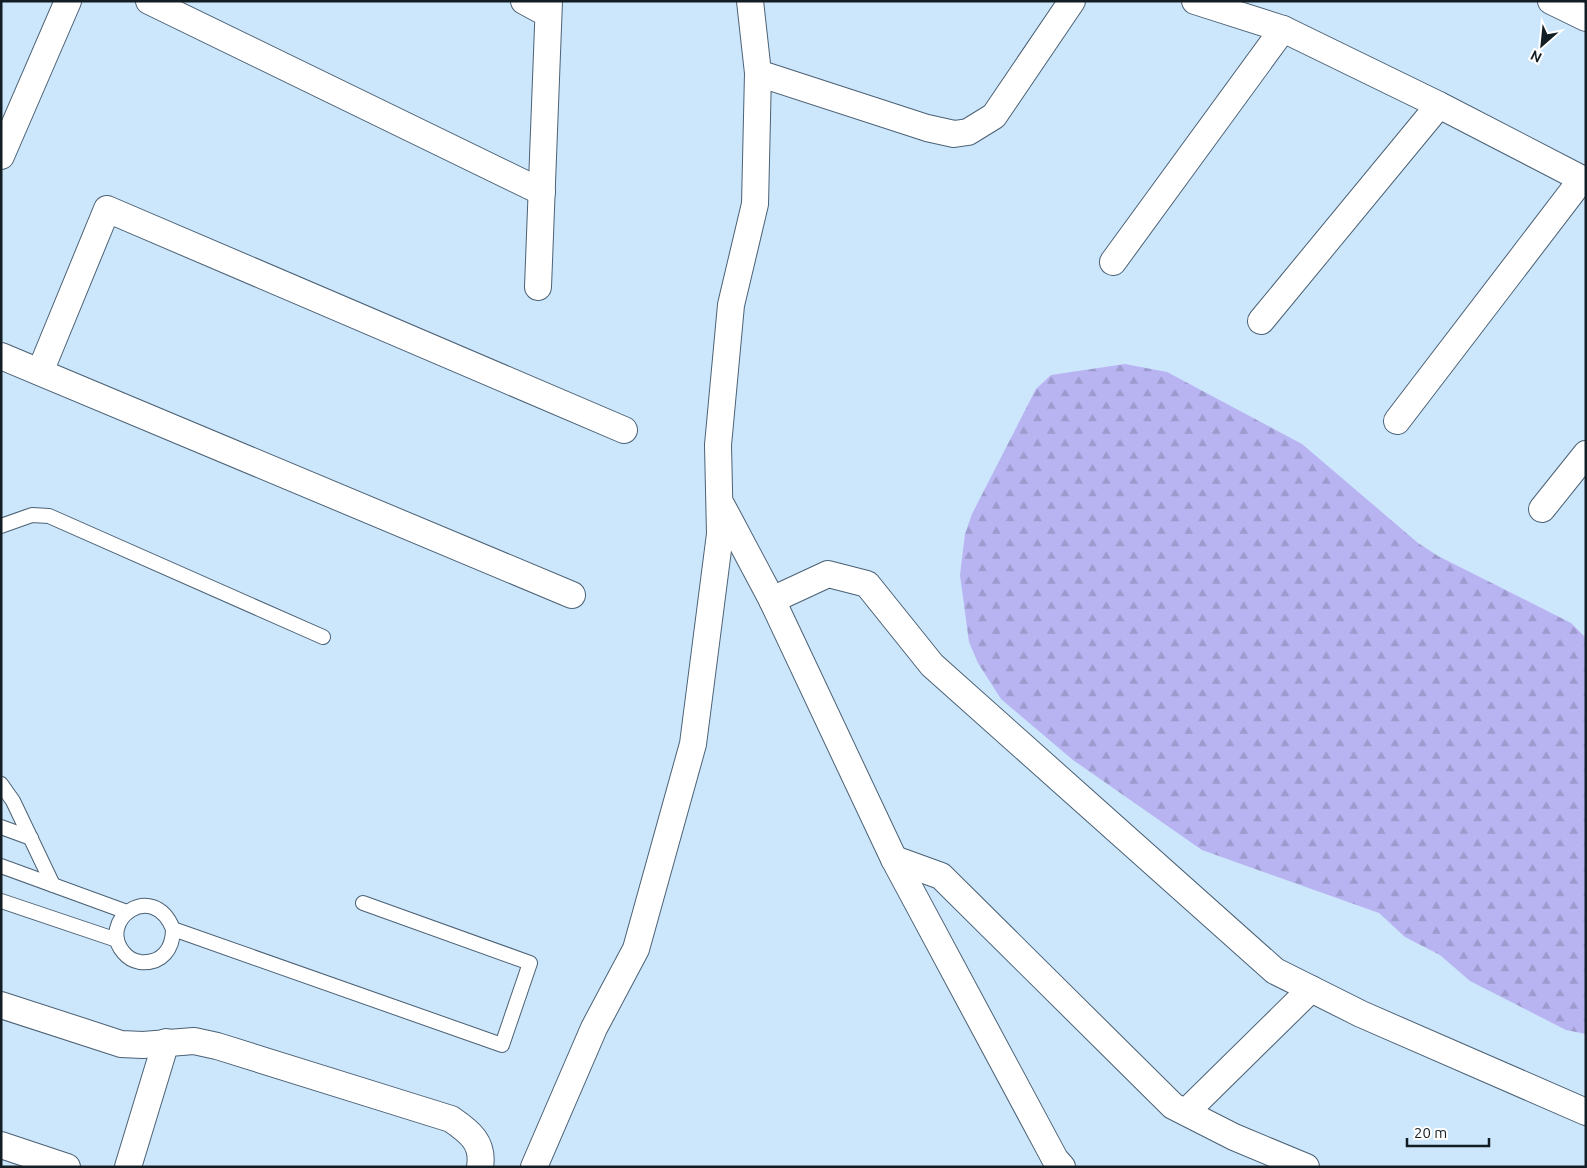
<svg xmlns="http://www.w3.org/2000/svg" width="1587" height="1168" font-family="Ubuntu,sans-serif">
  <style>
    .forest { fill: url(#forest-firs) }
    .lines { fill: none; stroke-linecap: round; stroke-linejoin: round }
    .lane-casing { stroke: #4b6174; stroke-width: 16 }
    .street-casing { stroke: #4b6174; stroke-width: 28 }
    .lane { stroke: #fff; stroke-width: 14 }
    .street { stroke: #fff; stroke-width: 26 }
  </style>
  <defs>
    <pattern id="forest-firs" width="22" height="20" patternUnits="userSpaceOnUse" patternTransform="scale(1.25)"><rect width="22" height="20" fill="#b8b3f1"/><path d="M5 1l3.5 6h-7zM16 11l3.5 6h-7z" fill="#9d9ace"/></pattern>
  </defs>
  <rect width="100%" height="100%" fill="#cce6fc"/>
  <path class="forest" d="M 1125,364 L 1167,372 L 1302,444 L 1418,543 L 1438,556 L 1571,623 L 1586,638 L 1586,1034 L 1566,1030 L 1470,981 L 1440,955 L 1405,937 L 1379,913 L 1202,850 L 1073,760 L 1001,699 L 978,663 L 969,642 L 960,575 L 965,534 L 972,514 L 1036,389 L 1051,375 Z"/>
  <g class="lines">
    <g class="lane-casing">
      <g id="lane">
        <path d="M 1,526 L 32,515 L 49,516 L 323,637"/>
        <path d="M 1,784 L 13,801 L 53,885"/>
        <path d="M 1,827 L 31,838"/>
        <path d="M 1,866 L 127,912"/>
        <path d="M 1,901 L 117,940"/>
        <path d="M 173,929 C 173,949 162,964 140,962 C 134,961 128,958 124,953 C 96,921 153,879 173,929 L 502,1045 L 530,963 L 363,903"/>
      </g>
    </g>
    <g class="street-casing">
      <g id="street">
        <path d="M 149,1 L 542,192"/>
        <path d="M 524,1 L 548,14"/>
        <path d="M 1195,1 L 1283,29 L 1439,105 L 1586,181"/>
        <path d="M 1551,1 L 1586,18"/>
        <path d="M 758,73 L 927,128 L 954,134 L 968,132 L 994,116 L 1072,1"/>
        <path d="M 1,156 L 68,1"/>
        <path d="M 1113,262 L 1283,29"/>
        <path d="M 538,287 L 549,1"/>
        <path d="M 1261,321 L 1439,105"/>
        <path d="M 1,356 L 572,595"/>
        <path d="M 40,372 L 107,209 L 624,430"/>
        <path d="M 1397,421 L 1582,179"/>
        <path d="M 722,506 L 772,600 L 894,859 L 1055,1159 L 1062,1167"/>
        <path d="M 1542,509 L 1586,454"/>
        <path d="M 772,600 L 828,574 L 867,584 L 932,665 L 1275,971 L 1361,1014 L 1586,1112"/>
        <path d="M 894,859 L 941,876 L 1173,1106 L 1234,1137 L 1306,1167"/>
        <path d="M 1,1005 L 121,1044 L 143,1045 L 194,1041 L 217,1046 L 451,1119 C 470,1132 484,1143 480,1167"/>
        <path d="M 1186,1112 L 1311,989"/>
        <path d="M 1,1145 L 67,1167"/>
        <path d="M 128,1167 L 166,1042"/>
        <path d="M 534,1167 L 594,1028 L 636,949 L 693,744 L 720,534 L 718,445 L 731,305 L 755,204 L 758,73 L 750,1"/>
      </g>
    </g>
    <use href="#lane" class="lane"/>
    <use href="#street" class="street"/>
  </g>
  <rect width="1587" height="1168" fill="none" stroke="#131d24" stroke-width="5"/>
  <g transform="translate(1542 45) rotate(207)" stroke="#ffffff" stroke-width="4" paint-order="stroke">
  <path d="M0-4L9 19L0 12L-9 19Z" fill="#131d24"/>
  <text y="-8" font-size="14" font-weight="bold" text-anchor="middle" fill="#131d24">N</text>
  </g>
  <path d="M1407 1138v8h82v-8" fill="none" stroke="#131d24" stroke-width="2.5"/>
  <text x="1414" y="1138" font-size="15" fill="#131d24" stroke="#ffffff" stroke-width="4" paint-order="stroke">20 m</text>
</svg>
